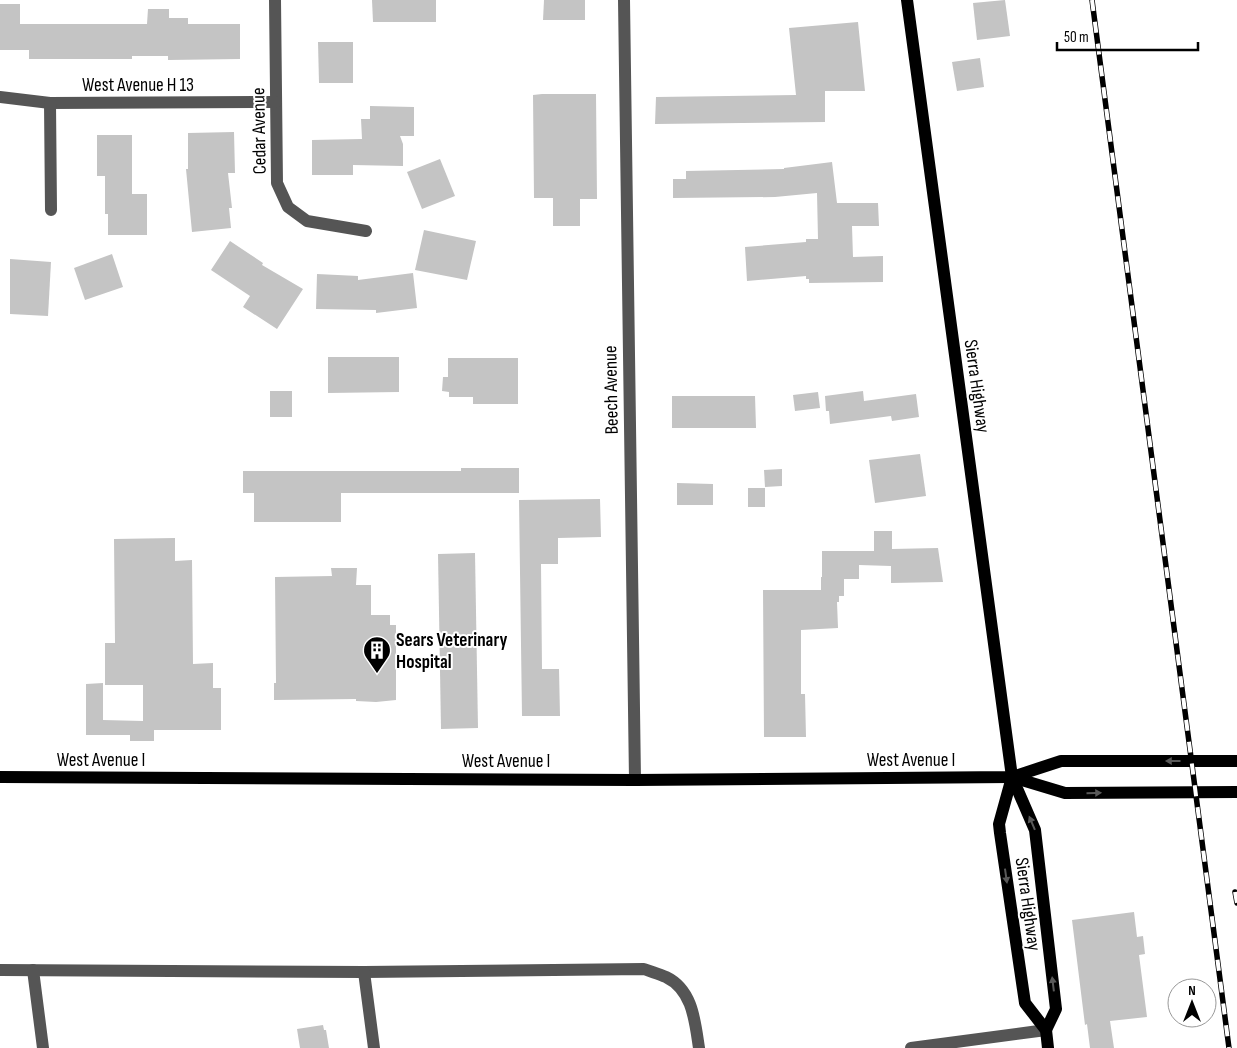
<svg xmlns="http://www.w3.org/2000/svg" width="1237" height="1048" font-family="'Sofia Sans Condensed',sans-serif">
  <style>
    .building { fill: #c4c4c4 }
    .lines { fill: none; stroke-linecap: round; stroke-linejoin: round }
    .minor { stroke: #555; stroke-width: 12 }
    .major { stroke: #000; stroke-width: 12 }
    .rail-casing { stroke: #000; stroke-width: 5.5 }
    .rail { stroke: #fff; stroke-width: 4; stroke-dasharray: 11; stroke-linecap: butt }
    .oneway { fill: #595959 }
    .labels { text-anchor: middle; stroke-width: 4; stroke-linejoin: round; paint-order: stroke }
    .street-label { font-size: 19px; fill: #000; stroke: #fff }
    .poi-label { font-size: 19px; font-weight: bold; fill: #000; stroke: #fff; text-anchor: start }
  </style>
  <rect width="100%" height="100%" fill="#fff"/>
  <g class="building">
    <path d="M 372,0 L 436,0 L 436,22 L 373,22 Z"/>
    <path d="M 544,0 L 585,0 L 585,20 L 543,20 Z"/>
    <path d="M 1005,0 L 1010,36 L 977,40 L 973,3 Z"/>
    <path d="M 0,4 L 20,4 L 20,24 L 147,24 L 148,9 L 169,9 L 169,18 L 188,18 L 188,24 L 240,24 L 240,59 L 168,60 L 168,56 L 132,56 L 132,59 L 29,59 L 29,50 L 0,50 Z"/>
    <path d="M 858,22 L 865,91 L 825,91 L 825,122 L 655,124 L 656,97 L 796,95 L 789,28 Z"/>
    <path d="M 318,42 L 353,42 L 353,83 L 319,83 Z"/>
    <path d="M 980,58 L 984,87 L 957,91 L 952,62 Z"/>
    <path d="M 542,94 L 596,94 L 597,199 L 580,199 L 580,226 L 553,226 L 553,198 L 534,198 L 533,95 Z"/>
    <path d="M 370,106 L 414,107 L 414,136 L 400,136 L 403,144 L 403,166 L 353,165 L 353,175 L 312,175 L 312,140 L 362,139 L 361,119 L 370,119 Z"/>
    <path d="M 234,132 L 235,173 L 228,173 L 232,208 L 229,208 L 231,228 L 192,232 L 186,169 L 188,169 L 188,133 Z"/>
    <path d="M 97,135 L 132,135 L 132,194 L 147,194 L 147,235 L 108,235 L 108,214 L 105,214 L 105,176 L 97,176 Z"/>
    <path d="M 440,159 L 455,196 L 422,209 L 407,172 Z"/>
    <path d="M 832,162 L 837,203 L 878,203 L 879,226 L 852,226 L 853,257 L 883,256 L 883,282 L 809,283 L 809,279 L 806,279 L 806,276 L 747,281 L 745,247 L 806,242 L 806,239 L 818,239 L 817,193 L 775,197 L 673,198 L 673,179 L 686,179 L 686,171 L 784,169 L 784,168 Z"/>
    <path d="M 424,230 L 476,241 L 467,280 L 415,270 Z"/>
    <path d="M 230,241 L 263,263 L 262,265 L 303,289 L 277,329 L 243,307 L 250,296 L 211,270 Z"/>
    <path d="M 112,254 L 123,287 L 85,300 L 74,268 Z"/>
    <path d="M 10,259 L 51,262 L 48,316 L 10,314 Z"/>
    <path d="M 413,273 L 417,308 L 376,313 L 376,310 L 316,309 L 317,274 L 358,276 L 358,280 Z"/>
    <path d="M 328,357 L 399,357 L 399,392 L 328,393 Z"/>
    <path d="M 448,358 L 518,358 L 518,404 L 473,404 L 473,397 L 449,397 L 449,392 L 442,391 L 443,377 L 448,377 Z"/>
    <rect x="270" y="391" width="22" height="26"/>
    <path d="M 863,391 L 864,401 L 916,394 L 919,417 L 892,421 L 891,416 L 830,424 L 829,411 L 826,411 L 825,396 Z"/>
    <path d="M 818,392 L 820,408 L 795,411 L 793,395 Z"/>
    <path d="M 672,396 L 755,396 L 756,428 L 672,428 Z"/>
    <path d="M 920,454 L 926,496 L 875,503 L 869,460 Z"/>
    <path d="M 461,468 L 519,468 L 519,493 L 341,493 L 341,522 L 254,522 L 254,493 L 243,493 L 243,471 L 461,471 Z"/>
    <path d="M 782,469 L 782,486 L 765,487 L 764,470 Z"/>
    <path d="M 677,483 L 713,484 L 713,505 L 677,505 Z"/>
    <rect x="748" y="488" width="17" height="19"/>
    <path d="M 600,499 L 601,537 L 558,538 L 558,564 L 541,564 L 542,669 L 559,669 L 560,716 L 522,716 L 519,500 Z"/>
    <path d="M 874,531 L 892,531 L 892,549 L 938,548 L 943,582 L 891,583 L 891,566 L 859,565 L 859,579 L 844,579 L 844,596 L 839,596 L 839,602 L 837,602 L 838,628 L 801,630 L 801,694 L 805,694 L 806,737 L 764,737 L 763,590 L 821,590 L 821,577 L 822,577 L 822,551 L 874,551 Z"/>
    <path d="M 175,538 L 175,561 L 192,560 L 193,664 L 213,663 L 213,688 L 221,688 L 221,730 L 154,730 L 154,741 L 130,741 L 130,735 L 86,735 L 86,684 L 103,683 L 103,720 L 143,721 L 143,685 L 105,685 L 105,643 L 115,643 L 114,539 Z"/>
    <path d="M 475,553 L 478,728 L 441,729 L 438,554 Z"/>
    <path d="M 331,568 L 357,568 L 356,585 L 371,585 L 371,615 L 390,615 L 390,625 L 396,625 L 396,700 L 376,702 L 356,701 L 356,699 L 274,700 L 274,683 L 276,683 L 275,577 L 332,576 Z"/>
    <path d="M 1134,912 L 1137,937 L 1143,936 L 1145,954 L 1139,955 L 1147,1017 L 1110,1021 L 1114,1048 L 1090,1048 L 1087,1024 L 1085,1025 L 1072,920 Z"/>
    <path d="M 323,1025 L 324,1030 L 326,1030 L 329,1048 L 300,1048 L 297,1029 Z"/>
  </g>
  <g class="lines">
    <g class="minor">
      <path d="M 275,0 L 277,183 L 288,207 L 307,221 L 366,231"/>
      <path d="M 624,0 L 635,780"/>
      <path d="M 0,97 L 50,103 L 276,102"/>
      <path d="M 50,103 L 51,210"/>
      <path d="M 0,970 L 364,972 L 644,969 C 652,972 659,974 666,977 C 693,990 695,1022 699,1048"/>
      <path d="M 33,970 L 43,1048"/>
      <path d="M 364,972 L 374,1048"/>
      <path d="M 911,1048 L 1046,1030"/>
    </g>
    <g class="major">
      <path d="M 907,0 L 1012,777 L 1035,830 L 1056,1009 L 1046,1030"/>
      <path d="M 0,777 L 635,780 L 1012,777 L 1061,761 L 1237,761"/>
      <path d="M 1012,777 L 999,824 L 1000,833 L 1025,1003 L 1046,1030 L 1048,1048"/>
      <path d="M 1012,777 L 1065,793 L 1237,792"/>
    </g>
    <g class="rail-casing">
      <g id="rail">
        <path d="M 1092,0 L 1229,1048"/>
        <path d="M 1235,892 L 1237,903"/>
      </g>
    </g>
    <use href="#rail" class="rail"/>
  </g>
  <defs><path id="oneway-solid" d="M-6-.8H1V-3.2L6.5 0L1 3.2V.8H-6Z" transform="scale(1.25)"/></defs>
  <g class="oneway">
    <use href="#oneway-solid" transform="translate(1173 761) rotate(-180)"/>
    <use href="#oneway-solid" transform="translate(1094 793) rotate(-1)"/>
    <use href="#oneway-solid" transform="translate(1032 823) rotate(-113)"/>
    <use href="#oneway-solid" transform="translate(1006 876) rotate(82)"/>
    <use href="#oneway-solid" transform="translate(1053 984) rotate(-97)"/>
  </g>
  <defs>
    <g id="building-pin" transform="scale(1.4375)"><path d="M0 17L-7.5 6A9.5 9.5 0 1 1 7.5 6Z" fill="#000" stroke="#fff"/><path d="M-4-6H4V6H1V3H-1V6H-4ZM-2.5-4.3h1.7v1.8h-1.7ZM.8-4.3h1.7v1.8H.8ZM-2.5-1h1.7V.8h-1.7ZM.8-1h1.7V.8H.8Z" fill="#fff"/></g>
  </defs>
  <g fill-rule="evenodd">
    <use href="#building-pin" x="377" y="650"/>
  </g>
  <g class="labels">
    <g class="street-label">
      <text x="138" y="91">West Avenue H 13</text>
      <text transform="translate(258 131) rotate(-91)" y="7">Cedar Avenue</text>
      <text transform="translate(978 386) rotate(82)" y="7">Sierra Highway</text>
      <text transform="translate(610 390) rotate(-91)" y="7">Beech Avenue</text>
      <text x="101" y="766">West Avenue I</text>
      <text x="911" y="766">West Avenue I</text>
      <text x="506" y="767">West Avenue I</text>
      <text transform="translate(1029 904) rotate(82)" y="7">Sierra Highway</text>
    </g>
    <g class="poi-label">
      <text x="396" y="646">Sears Veterinary<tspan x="396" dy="22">Hospital</tspan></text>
    </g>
  </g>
  <g transform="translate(1192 1003)"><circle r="24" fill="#ffffff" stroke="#999999"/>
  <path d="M0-4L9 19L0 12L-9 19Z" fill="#000000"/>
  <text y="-8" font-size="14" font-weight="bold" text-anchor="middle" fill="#000000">N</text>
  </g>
  <path d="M1057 42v8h141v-8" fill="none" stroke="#000000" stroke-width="2.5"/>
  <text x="1064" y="42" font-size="15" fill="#000000" stroke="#ffffff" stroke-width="4" paint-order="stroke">50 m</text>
</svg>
